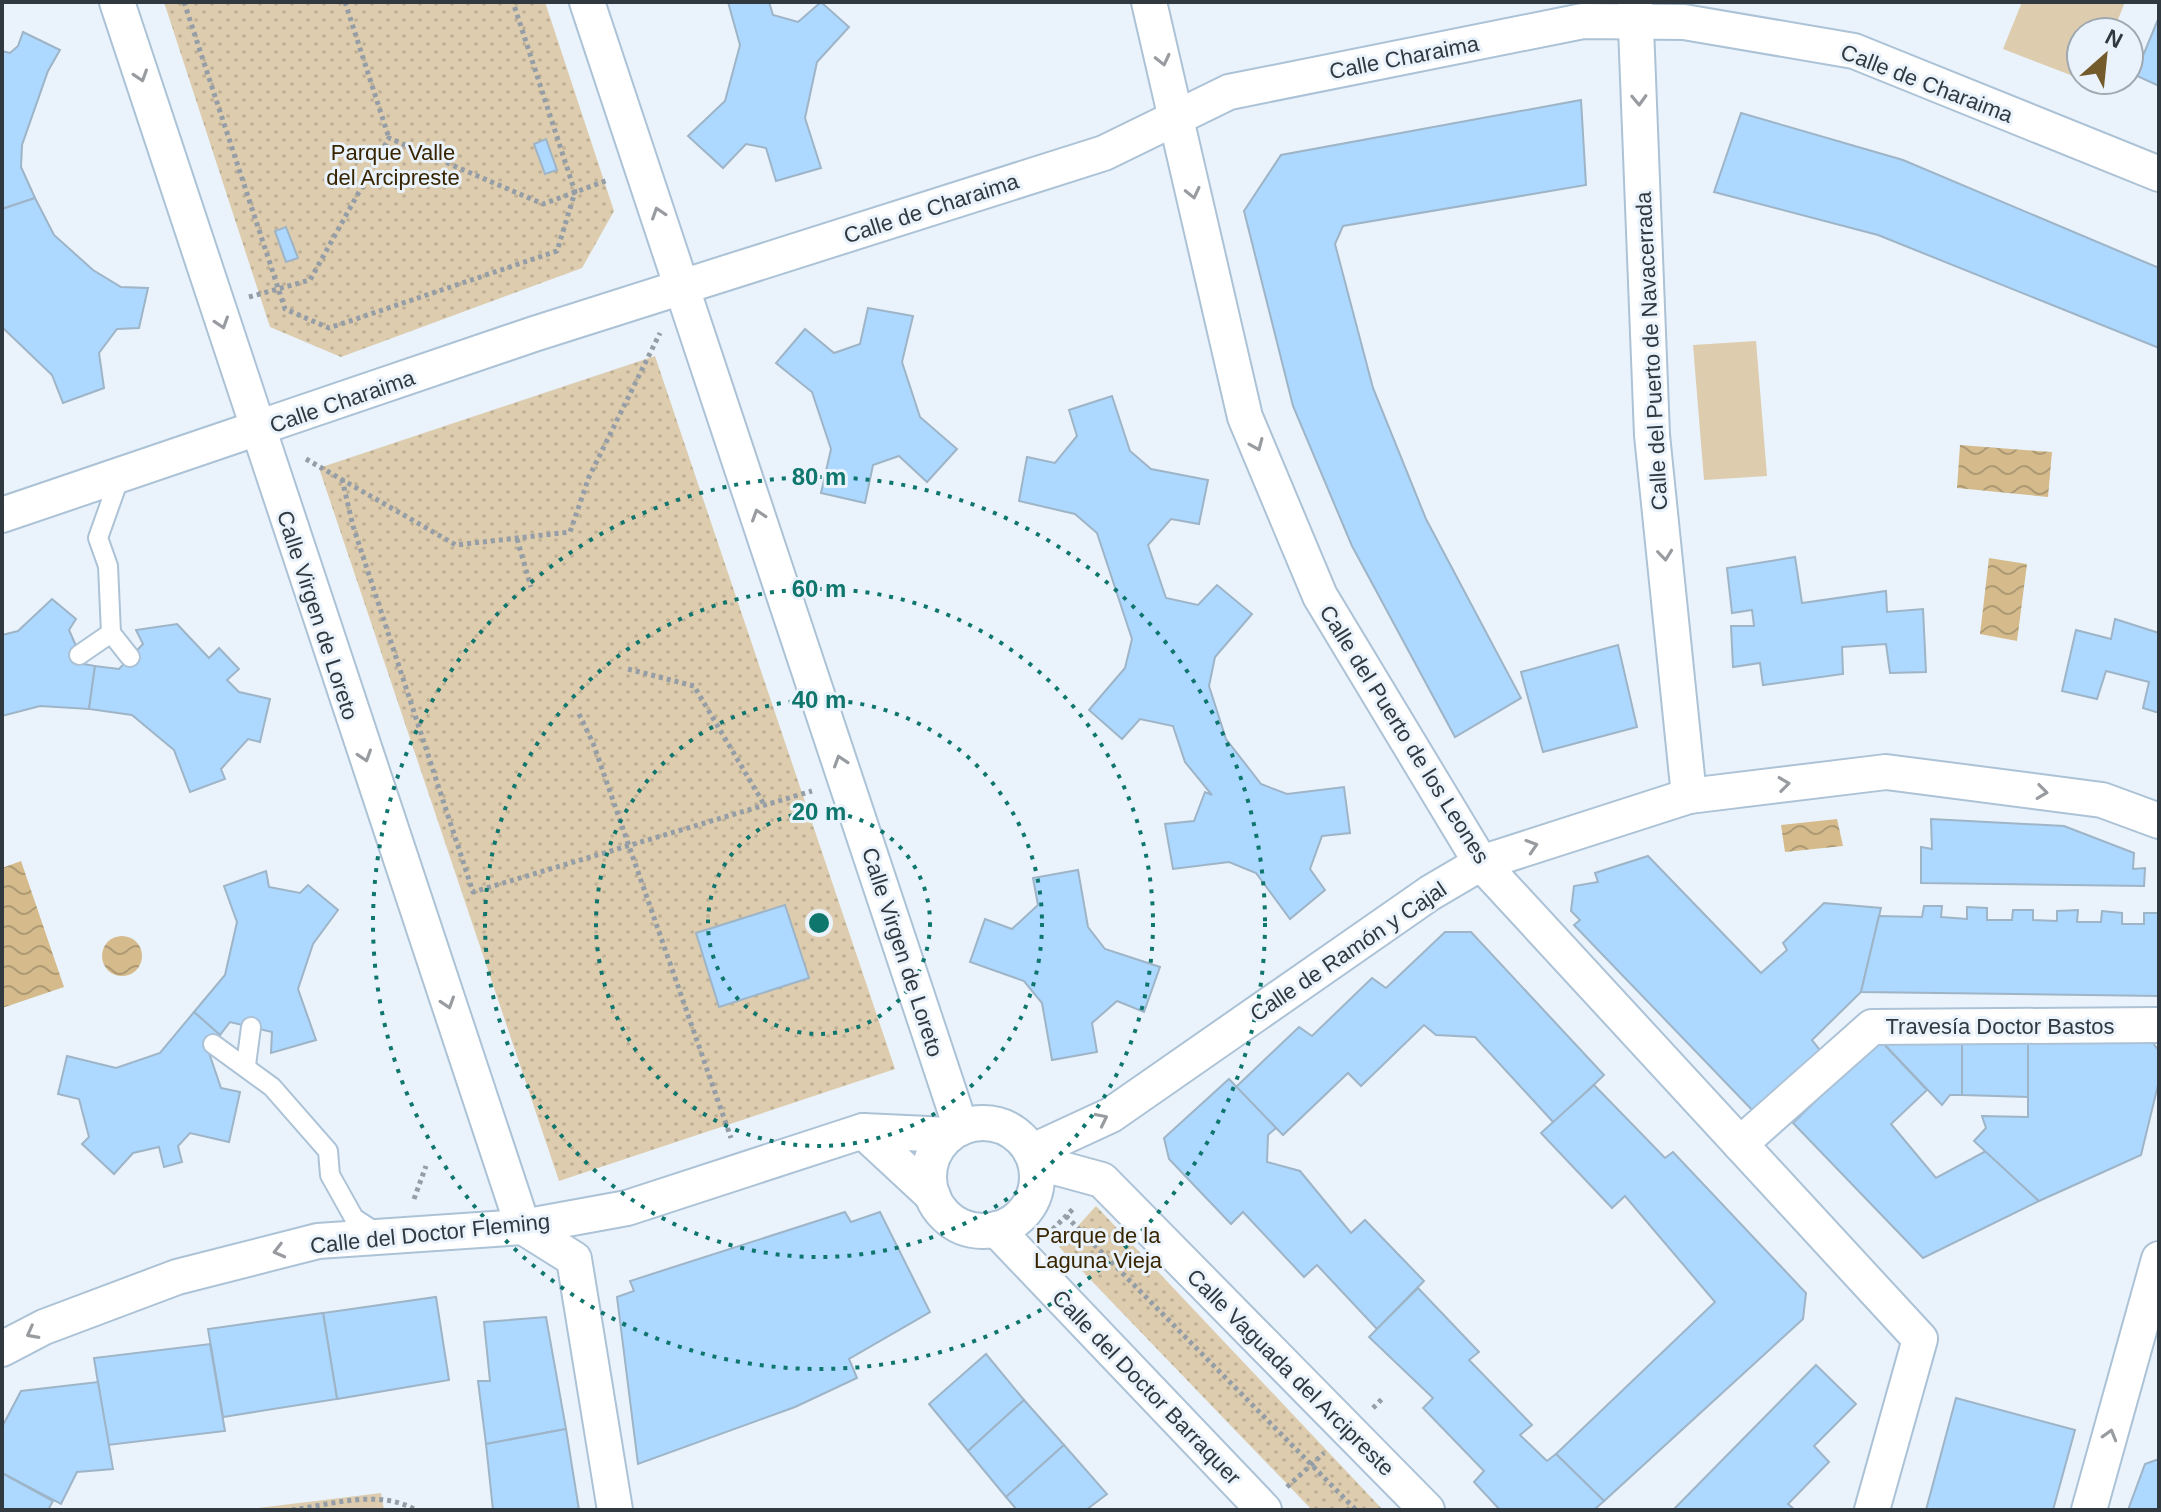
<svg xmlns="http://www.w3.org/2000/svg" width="2161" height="1512" font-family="Helvetica,sans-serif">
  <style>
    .park { fill: url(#park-dots) }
    .pitch { fill: #ddccae }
    .water { fill: url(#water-waves) }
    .building { fill: #add8ff; stroke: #9eb4c7; stroke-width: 2 }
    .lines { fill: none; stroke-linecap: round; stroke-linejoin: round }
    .service-casing { stroke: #acc2d6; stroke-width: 22 }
    .minor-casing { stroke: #acc2d6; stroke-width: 38 }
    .path { stroke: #959ea6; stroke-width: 5; stroke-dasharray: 4 4; stroke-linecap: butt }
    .service { stroke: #fff; stroke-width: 18 }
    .minor { stroke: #fff; stroke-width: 34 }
    .oneway { stroke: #989ca0 }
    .ring { fill: none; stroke: #0f766e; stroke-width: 4; stroke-dasharray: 4 8 }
    .labels { text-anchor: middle; stroke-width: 6; stroke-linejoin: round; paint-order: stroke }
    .street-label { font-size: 22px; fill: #303840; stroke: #eaf3fb }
    .park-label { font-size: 22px; fill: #382500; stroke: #eaf3fb }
    .centre { fill: #0f766e; stroke: #eaf3fb; stroke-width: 4 }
    .ring-label { font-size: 24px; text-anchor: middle; font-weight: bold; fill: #0f766e; stroke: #eaf3fb; stroke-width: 6; stroke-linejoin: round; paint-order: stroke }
  </style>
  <defs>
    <pattern id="park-dots" width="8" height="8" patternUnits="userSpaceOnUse" patternTransform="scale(2)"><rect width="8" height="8" fill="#ddccae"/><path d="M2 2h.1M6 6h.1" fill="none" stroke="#beb097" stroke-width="1.8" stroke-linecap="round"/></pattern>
    <pattern id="water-waves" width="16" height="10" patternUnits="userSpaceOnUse" patternTransform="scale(2)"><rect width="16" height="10" fill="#d5bb8b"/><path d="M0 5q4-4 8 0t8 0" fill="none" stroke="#ad9973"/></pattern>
  </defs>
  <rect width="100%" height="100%" fill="#eaf3fb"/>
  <g class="park">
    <path d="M 164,2 L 545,2 L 614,211 L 582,268 L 341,357 L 270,327 Z"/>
    <path d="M 655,356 L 895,1069 L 559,1181 L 319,468 Z"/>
    <path d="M 1096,1206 L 1383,1510 L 1312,1510 L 1059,1247 Z"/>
  </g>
  <g class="pitch">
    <path d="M 2022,2 L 2125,2 L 2113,32 L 2081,32 L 2081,79 L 2003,49 Z"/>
    <path d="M 1756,341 L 1767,476 L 1704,480 L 1693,345 Z"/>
    <path d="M 381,1493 L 384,1510 L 241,1510 Z"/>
  </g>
  <g class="water">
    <path d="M 1960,445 L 2052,452 L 2048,497 L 1957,488 Z"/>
    <path d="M 1989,558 L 2027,564 L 2017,641 L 1980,634 Z"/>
    <path d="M 1837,819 L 1843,846 L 1785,852 L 1781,825 Z"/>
    <path d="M 21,861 L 64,987 L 2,1008 L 2,868 Z"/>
    <circle cx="122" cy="956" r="20"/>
  </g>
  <g class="building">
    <path d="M 728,2 L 769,2 L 773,15 L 798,22 L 821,2 L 849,27 L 817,62 L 805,118 L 821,168 L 776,181 L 766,148 L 746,144 L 723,168 L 688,136 L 725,101 L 740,45 Z"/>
    <path d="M 2159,17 L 2159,86 L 2135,75 Z"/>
    <path d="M 23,32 L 60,50 L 48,71 L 22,145 L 21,167 L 35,198 L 2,209 L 2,51 L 10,53 L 18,46 Z"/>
    <path d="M 1581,100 L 1586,185 L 1343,226 L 1335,244 L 1373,388 L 1426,519 L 1521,698 L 1455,737 L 1352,546 L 1293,406 L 1244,211 L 1281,155 Z"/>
    <path d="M 1741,113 L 1903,160 L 2159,268 L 2159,348 L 1878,235 L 1714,192 Z"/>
    <path d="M 546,139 L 557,170 L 545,174 L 534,144 Z"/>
    <path d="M 35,198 L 54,235 L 93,270 L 121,287 L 148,288 L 139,328 L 117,329 L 99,353 L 104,388 L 63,403 L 52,375 L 2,327 L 2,209 Z"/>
    <path d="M 286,227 L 298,258 L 286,262 L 275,231 Z"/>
    <path d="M 868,308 L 913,316 L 902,362 L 920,417 L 957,449 L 927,482 L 899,456 L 873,465 L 865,503 L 821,493 L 831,449 L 812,392 L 776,363 L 805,329 L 834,353 L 860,344 Z"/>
    <path d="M 1112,396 L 1130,451 L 1151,469 L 1208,480 L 1199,524 L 1171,519 L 1148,545 L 1166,598 L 1198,605 L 1217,585 L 1252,614 L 1215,657 L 1209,686 L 1226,739 L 1261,784 L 1287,794 L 1344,787 L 1350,833 L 1322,836 L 1310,869 L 1325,890 L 1290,919 L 1256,873 L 1229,862 L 1173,869 L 1165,824 L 1194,821 L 1205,792 L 1212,795 L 1185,762 L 1173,726 L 1140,719 L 1122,739 L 1089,710 L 1125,668 L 1132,639 L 1097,533 L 1075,514 L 1019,501 L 1027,457 L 1055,463 L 1077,436 L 1069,410 Z"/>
    <path d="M 1795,557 L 1802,603 L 1886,591 L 1887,612 L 1923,609 L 1926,672 L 1890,673 L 1886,644 L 1842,647 L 1843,674 L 1763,685 L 1760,663 L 1733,667 L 1731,626 L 1754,626 L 1752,610 L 1732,613 L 1727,568 Z"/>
    <path d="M 52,599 L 76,619 L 69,630 L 84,664 L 95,666 L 89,709 L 40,706 L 2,716 L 2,635 L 18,631 Z"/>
    <path d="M 2115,619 L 2159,633 L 2159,713 L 2143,708 L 2149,682 L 2106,671 L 2097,699 L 2062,691 L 2076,630 L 2111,639 Z"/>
    <path d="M 177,624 L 209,658 L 219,648 L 239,669 L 227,680 L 239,692 L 270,699 L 260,742 L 248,739 L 221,769 L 225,779 L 190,792 L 174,750 L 132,715 L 89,709 L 95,666 L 119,669 L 143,644 L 136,630 Z"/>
    <path d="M 1618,645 L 1637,727 L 1543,752 L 1521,672 Z"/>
    <path d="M 1931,819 L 2064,826 L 2134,853 L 2133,869 L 2145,868 L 2144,886 L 1921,883 L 1921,847 L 1932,849 Z"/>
    <path d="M 1648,856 L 1761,973 L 1787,950 L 1783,943 L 1824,903 L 1881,908 L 1861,992 L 1812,1040 L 1823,1054 L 1756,1114 L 1574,925 L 1580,920 L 1571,911 L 1574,886 L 1598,882 L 1595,873 Z"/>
    <path d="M 1078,870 L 1088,927 L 1105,949 L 1160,967 L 1144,1012 L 1117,1001 L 1092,1023 L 1097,1052 L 1052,1060 L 1042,1003 L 1024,981 L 970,962 L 985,919 L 1012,929 L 1038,905 L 1033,878 Z"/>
    <path d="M 266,871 L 269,887 L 300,893 L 308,885 L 338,910 L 313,944 L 298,989 L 316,1040 L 271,1053 L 272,1032 L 230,1022 L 220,1035 L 194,1012 L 225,975 L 237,922 L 224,886 Z"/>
    <path d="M 785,905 L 809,978 L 719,1007 L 696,933 Z"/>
    <path d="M 1924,906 L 1942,906 L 1941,917 L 1967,919 L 1967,907 L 1987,908 L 1987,920 L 2012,920 L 2013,910 L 2033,910 L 2033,920 L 2057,921 L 2057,911 L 2078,910 L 2077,922 L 2101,922 L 2102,911 L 2122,913 L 2122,924 L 2144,924 L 2144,913 L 2159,913 L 2159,996 L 1861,992 L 1879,916 L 1922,917 Z"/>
    <path d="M 1445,932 L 1471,932 L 1604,1075 L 1554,1123 L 1475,1037 L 1436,1035 L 1424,1025 L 1361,1086 L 1348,1073 L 1283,1135 L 1236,1087 L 1299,1027 L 1312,1036 L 1372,978 L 1386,988 Z"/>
    <path d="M 194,1012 L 220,1035 L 208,1050 L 221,1088 L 240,1092 L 229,1142 L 190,1133 L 178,1146 L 182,1162 L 164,1167 L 159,1147 L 133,1153 L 114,1174 L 82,1144 L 89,1137 L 79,1099 L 58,1094 L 67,1056 L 116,1068 L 160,1053 Z"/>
    <path d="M 1879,1039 L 1927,1090 L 1891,1124 L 1936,1178 L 1986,1151 L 2039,1201 L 1923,1258 L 1793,1123 Z"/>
    <path d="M 2150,1039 L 2159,1051 L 2159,1081 L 2141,1155 L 2039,1201 L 1974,1141 L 1986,1128 L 1982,1116 L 2028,1117 L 2028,1040 Z"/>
    <path d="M 2028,1040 L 2028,1097 L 1962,1095 L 1962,1041 Z"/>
    <path d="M 1891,1041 L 1962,1041 L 1962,1095 L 1950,1095 L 1942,1105 L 1885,1045 Z"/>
    <path d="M 1229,1079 L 1276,1128 L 1268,1135 L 1267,1162 L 1300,1171 L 1351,1233 L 1365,1220 L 1424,1281 L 1377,1329 L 1317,1265 L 1304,1277 L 1243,1212 L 1231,1224 L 1169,1159 L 1164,1138 Z"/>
    <path d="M 1594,1085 L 1665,1158 L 1673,1152 L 1806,1293 L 1803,1319 L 1604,1501 L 1556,1454 L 1715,1302 L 1625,1196 L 1612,1208 L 1541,1133 Z"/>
    <path d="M 845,1212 L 851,1222 L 880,1212 L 930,1312 L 849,1359 L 857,1378 L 795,1407 L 638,1464 L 617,1297 L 634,1291 L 630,1281 Z"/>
    <path d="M 1418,1288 L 1479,1352 L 1469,1360 L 1532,1425 L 1520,1435 L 1547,1461 L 1556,1454 L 1604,1501 L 1594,1510 L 1500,1510 L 1474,1482 L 1484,1471 L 1423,1408 L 1433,1398 L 1369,1337 Z"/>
    <path d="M 436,1297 L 449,1380 L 337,1399 L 323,1313 Z"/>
    <path d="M 323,1313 L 337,1399 L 223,1417 L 208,1329 Z"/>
    <path d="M 546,1317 L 566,1429 L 486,1444 L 478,1381 L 490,1381 L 484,1322 Z"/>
    <path d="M 210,1344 L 225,1431 L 108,1445 L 94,1358 Z"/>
    <path d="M 986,1354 L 1024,1400 L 968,1451 L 929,1404 Z"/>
    <path d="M 1816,1365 L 1856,1404 L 1814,1446 L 1829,1462 L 1788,1504 L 1795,1510 L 1673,1510 Z"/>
    <path d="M 98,1382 L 113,1469 L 77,1472 L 61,1504 L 2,1473 L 2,1427 L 21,1391 Z"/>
    <path d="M 1956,1398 L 2075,1430 L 2053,1510 L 1926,1510 Z"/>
    <path d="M 1024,1400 L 1064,1445 L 1006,1497 L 968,1451 Z"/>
    <path d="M 566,1429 L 579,1510 L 493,1510 L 486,1444 Z"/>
    <path d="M 1064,1445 L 1107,1494 L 1086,1510 L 1017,1510 L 1006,1497 Z"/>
    <path d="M 2159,1459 L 2159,1510 L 2128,1510 L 2145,1464 Z"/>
    <path d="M 2,1473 L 53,1501 L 48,1510 L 2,1510 Z"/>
  </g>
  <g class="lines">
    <g class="service-casing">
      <g id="service">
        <path d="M 120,476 L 98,538 L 108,566 L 111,633 L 130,657"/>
        <path d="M 79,655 L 111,633"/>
        <path d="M 213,1044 L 272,1087 L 328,1151 L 330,1175 L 354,1218 L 377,1233"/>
        <path d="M 246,1065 L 251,1027"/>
      </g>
    </g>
    <g class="minor-casing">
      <g id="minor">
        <path d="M 117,2 L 523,1227"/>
        <path d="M 587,2 L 961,1128"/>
        <path d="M 1149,2 L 1245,417 L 1320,596 L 1481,863 L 1920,1339 L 1872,1510"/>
        <path d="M 1635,2 L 1652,435 L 1689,796"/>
        <path d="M 2,515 L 534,334 L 1104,153 L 1229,92 L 1583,21 L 1684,22 L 1854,51 L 2159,174"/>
        <circle cx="983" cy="1177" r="54"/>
        <path d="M 863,1131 L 933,1196"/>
        <path d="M 1740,1144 L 1872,1027 L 2159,1025"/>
        <path d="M 1031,1152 L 1111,1115 L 1430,893 L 1481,863 L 1689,796 L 1886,772 L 2102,800 L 2159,821"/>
        <path d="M 1036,1162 L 1102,1180 L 1427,1510"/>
        <path d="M 523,1227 L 574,1259 L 615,1510"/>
        <path d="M 996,1229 L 1264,1510"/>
        <path d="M 2,1349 L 44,1327 L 177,1277 L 318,1241 L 523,1227 L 627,1208 L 863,1131 L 949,1135"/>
        <path d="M 2089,1510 L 2159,1259"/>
      </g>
    </g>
    <g class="path">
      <path d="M 184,2 L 285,309 L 329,328 L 557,251 L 575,192 L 513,2"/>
      <path d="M 345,2 L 389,138"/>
      <path d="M 249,297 L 310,280 L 389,138 L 543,204 L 608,180"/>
      <path d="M 306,459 L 456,545 L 570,532 L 589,477 L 660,333"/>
      <path d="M 342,479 L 353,526 L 473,892 L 812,791"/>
      <path d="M 517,539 L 531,587"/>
      <path d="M 628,669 L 694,686 L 765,806"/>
      <path d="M 579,714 L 593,743 L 731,1138"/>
      <path d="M 414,1199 L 426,1166"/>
      <path d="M 1066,1216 L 1356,1510"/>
      <path d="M 1047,1235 L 1074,1208"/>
      <path d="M 1373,1408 L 1383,1398"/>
      <path d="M 1287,1487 L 1324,1453"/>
      <path d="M 292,1510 C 333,1504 379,1489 416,1510"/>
    </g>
    <use href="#service" class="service"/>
    <use href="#minor" class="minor"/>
  </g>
  <defs><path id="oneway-chevron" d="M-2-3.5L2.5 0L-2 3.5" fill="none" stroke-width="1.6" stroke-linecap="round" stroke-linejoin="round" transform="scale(2)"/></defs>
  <g class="oneway">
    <use href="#oneway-chevron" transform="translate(1163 60) rotate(77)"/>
    <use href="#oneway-chevron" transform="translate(141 76) rotate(72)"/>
    <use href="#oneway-chevron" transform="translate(1639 100) rotate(88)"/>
    <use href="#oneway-chevron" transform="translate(1193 193) rotate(77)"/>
    <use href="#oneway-chevron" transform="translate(658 213) rotate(-108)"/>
    <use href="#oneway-chevron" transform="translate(222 323) rotate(72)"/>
    <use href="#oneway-chevron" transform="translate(1257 445) rotate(67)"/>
    <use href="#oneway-chevron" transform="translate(758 515) rotate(-108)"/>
    <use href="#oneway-chevron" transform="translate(1665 555) rotate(84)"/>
    <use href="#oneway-chevron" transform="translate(365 756) rotate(72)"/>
    <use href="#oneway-chevron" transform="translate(840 761) rotate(-108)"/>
    <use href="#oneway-chevron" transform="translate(1784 784) rotate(-7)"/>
    <use href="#oneway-chevron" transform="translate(2042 792) rotate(7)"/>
    <use href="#oneway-chevron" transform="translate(1532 846) rotate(-18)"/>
    <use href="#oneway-chevron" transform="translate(448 1003) rotate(72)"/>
    <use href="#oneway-chevron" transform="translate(1102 1119) rotate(-26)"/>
    <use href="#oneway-chevron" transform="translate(279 1251) rotate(166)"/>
    <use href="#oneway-chevron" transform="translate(32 1333) rotate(152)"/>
    <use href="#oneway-chevron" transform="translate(2110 1435) rotate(-74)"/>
  </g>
  <g class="ring">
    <circle cx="819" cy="923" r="111"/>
    <circle cx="819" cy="923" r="223"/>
    <circle cx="819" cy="923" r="334"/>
    <circle cx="819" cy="923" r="446"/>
  </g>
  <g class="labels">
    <g class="street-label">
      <text transform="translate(1404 57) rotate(-11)" y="8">Calle Charaima</text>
      <text transform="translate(1927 83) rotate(21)" y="8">Calle de Charaima</text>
      <text transform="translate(931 208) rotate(-18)" y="8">Calle de Charaima</text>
      <text transform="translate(1651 351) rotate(-93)" y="8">Calle del Puerto de Navacerrada</text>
      <text transform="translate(342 401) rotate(-19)" y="8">Calle Charaima</text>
      <text transform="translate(318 615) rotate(72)" y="8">Calle Virgen de Loreto</text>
      <text transform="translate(1405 734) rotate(58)" y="8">Calle del Puerto de los Leones</text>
      <text transform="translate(1348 951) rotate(-34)" y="8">Calle de Ramón y Cajal</text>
      <text transform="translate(903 952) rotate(72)" y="8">Calle Virgen de Loreto</text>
      <text x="2000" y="1034">Travesía Doctor Bastos</text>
      <text transform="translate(430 1233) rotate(-6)" y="8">Calle del Doctor Fleming</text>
      <text transform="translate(1291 1372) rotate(45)" y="8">Calle Vaguada del Arcipreste</text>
      <text transform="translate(1147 1387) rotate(46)" y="8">Calle del Doctor Barraquer</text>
    </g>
    <g class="park-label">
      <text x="393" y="160">Parque Valle<tspan x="393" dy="25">del Arcipreste</tspan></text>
      <text x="1098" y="1243">Parque de la<tspan x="1098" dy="25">Laguna Vieja</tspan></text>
    </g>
  </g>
  <circle cx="819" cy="923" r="12" class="centre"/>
  <g class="ring-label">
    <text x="819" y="485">80 m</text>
    <text x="819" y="597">60 m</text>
    <text x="819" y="708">40 m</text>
    <text x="819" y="820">20 m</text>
  </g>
  <rect width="2161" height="1512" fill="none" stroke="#303840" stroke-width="8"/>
  <g transform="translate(2105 56) rotate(27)"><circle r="38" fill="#eaf3fb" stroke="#a0a8b0" stroke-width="2"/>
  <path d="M0-6L14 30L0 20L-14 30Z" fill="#745b2c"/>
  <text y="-12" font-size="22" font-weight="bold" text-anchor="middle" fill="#303840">N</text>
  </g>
</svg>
